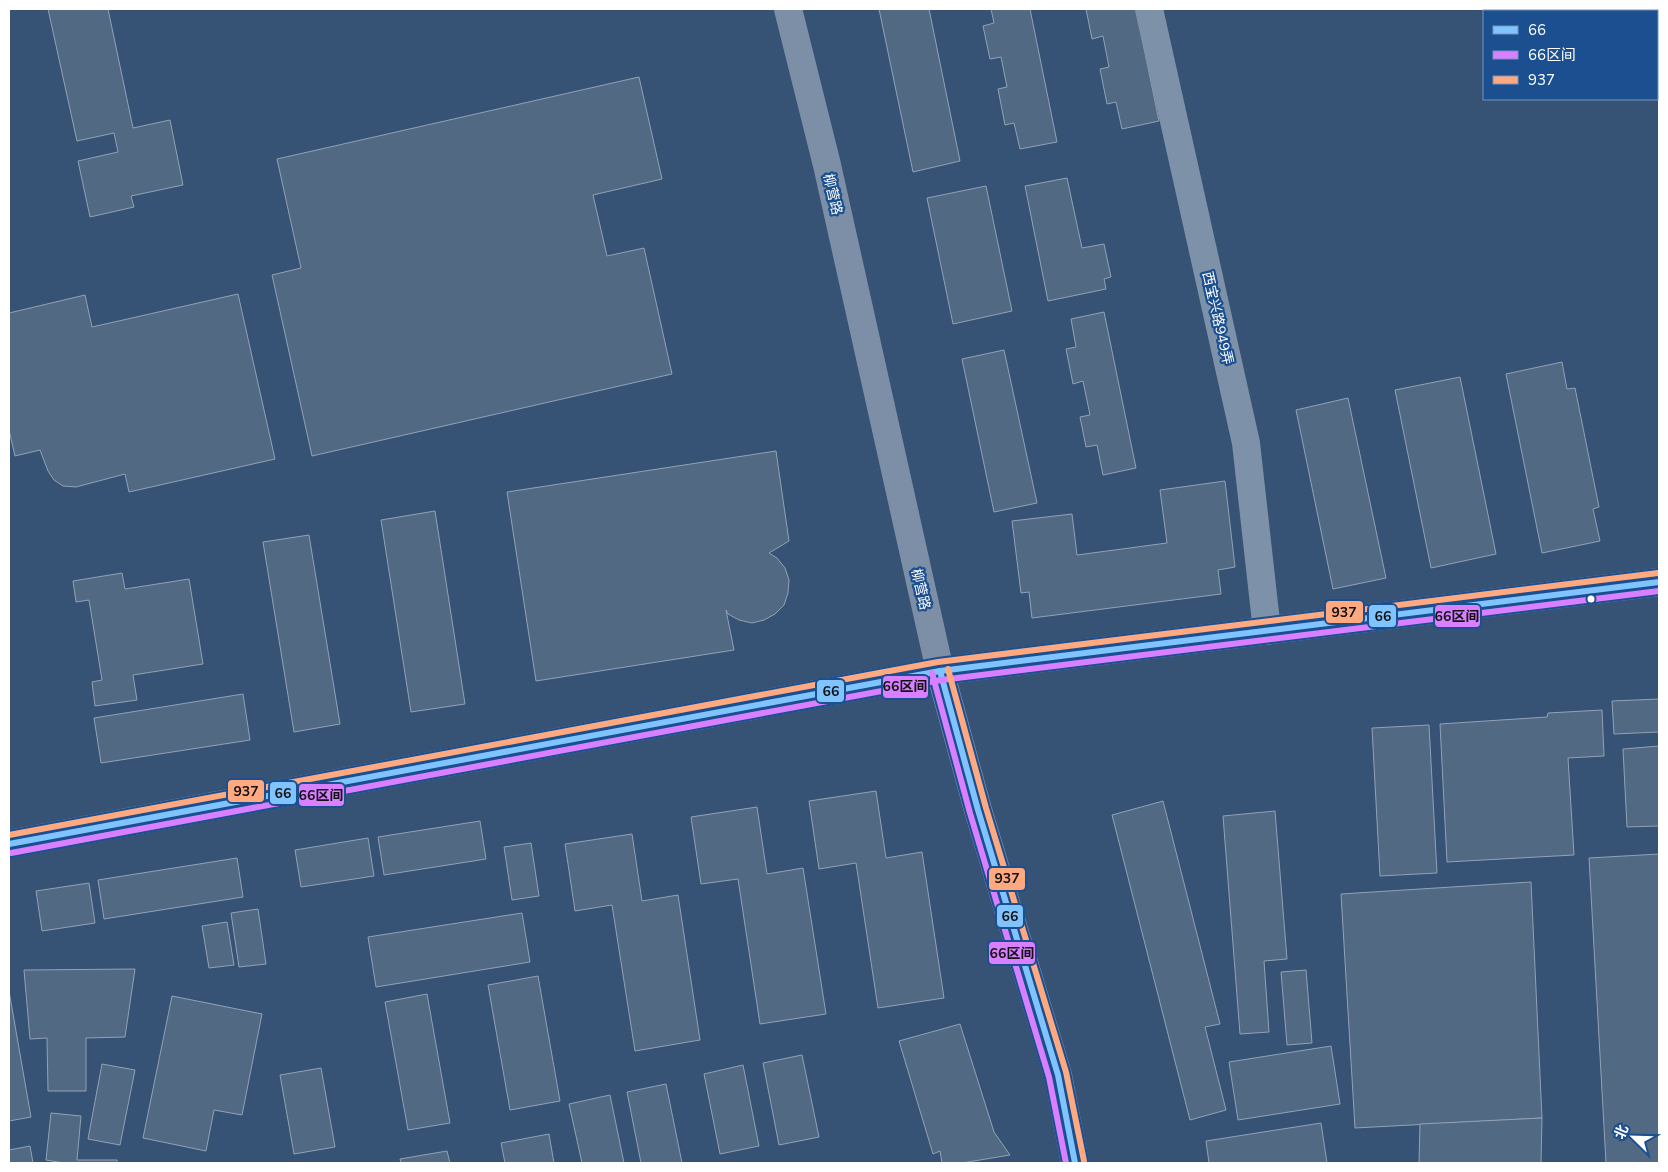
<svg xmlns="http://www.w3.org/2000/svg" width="1668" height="1172" font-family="'Nunito Sans','Noto Sans SC',sans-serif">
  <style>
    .building { fill: #526984; stroke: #92a2b6 }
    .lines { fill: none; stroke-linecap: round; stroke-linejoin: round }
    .minor { stroke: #7d92a8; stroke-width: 28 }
    .major { stroke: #7d8ea7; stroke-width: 28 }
    .bus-1-casing { stroke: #1b4f8f; stroke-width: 10 }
    .bus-2-casing { stroke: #1b4f8f; stroke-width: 10 }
    .bus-3-casing { stroke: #1b4f8f; stroke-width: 10 }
    .bus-1 { stroke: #80c4ff; stroke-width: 6 }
    .bus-2 { stroke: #d880ff; stroke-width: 6 }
    .bus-3 { stroke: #ffa980; stroke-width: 6 }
    .bus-dot { fill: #fff; stroke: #1b4f8f; stroke-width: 2 }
    .labels { text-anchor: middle; stroke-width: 4.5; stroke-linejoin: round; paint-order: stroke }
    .street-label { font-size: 14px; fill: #fff; stroke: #1b4f8f }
    .line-badge { stroke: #1b4f8f; stroke-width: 2 }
    .pale-badge-label { font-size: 14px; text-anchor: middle; font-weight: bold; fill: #111 }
  </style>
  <rect width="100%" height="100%" fill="#365274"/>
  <g class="building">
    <path d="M 48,9 L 108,9 L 133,128 L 170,120 L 183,185 L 131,196 L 134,207 L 90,217 L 78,161 L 118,152 L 114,133 L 77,141 Z"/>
    <path d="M 879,9 L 929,9 L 960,161 L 913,172 Z"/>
    <path d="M 991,9 L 1030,9 L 1057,142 L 1020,149 L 1014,123 L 1005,125 L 998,89 L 1007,87 L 1001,57 L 990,59 L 983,26 L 994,23 Z"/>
    <path d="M 1086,9 L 1136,9 L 1159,121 L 1122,129 L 1116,102 L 1107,104 L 1100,69 L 1109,67 L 1103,36 L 1092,39 Z"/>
    <path d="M 639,77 L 662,179 L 593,195 L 607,256 L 644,248 L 672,374 L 312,456 L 272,275 L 301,268 L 277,159 Z"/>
    <path d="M 1067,178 L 1082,248 L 1104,244 L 1111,277 L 1104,279 L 1106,289 L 1048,301 L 1025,186 Z"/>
    <path d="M 986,186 L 1012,311 L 953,324 L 927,198 Z"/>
    <path d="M 238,294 L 275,459 L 129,492 L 125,474 L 76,487 L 63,486 L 54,480 L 48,471 L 40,450 L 15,456 L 9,430 L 9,313 L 85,295 L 92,327 Z"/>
    <path d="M 1104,312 L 1136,468 L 1103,475 L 1097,445 L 1086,447 L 1080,417 L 1090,415 L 1083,381 L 1073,384 L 1066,349 L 1076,347 L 1071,319 Z"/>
    <path d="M 1004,350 L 1037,503 L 994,512 L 962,359 Z"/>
    <path d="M 1562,362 L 1567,389 L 1575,388 L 1599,507 L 1593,509 L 1600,541 L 1542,553 L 1506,374 Z"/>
    <path d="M 1460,377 L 1496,554 L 1431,568 L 1395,390 Z"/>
    <path d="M 1348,398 L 1386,578 L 1333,589 L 1296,410 Z"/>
    <path d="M 776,451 L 789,541 L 769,553 L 777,558 L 785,568 L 789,580 L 788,593 L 784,605 L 775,614 L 764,620 L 752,623 L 739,620 L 728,614 L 726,610 L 734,650 L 536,681 L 507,492 Z"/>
    <path d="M 1225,481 L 1235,567 L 1218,570 L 1221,594 L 1032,618 L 1029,592 L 1021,593 L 1012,521 L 1072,514 L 1077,555 L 1167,543 L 1160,490 Z"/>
    <path d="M 435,511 L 465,704 L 411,712 L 381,520 Z"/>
    <path d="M 309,535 L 340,724 L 294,732 L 263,542 Z"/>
    <path d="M 122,573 L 125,589 L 189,579 L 203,664 L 133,675 L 137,700 L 95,706 L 92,682 L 102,680 L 89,600 L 76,602 L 73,581 Z"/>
    <path d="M 243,694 L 250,740 L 101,763 L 94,718 Z"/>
    <path d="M 1659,699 L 1659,732 L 1614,734 L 1612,701 Z"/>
    <path d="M 1602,710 L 1604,756 L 1568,758 L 1574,855 L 1447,862 L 1440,724 L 1547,717 L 1548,713 Z"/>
    <path d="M 1429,725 L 1437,873 L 1380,876 L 1372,728 Z"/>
    <path d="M 1659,746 L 1659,826 L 1627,827 L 1623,749 Z"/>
    <path d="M 876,791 L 886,858 L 922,852 L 944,998 L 878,1008 L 856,863 L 819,869 L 809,801 Z"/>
    <path d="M 1163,801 L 1220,1024 L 1205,1027 L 1226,1110 L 1190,1120 L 1112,815 Z"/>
    <path d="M 757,807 L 767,874 L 803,868 L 826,1014 L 760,1024 L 738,879 L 701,884 L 691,817 Z"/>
    <path d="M 1275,811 L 1287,959 L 1264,961 L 1269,1032 L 1240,1034 L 1223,816 Z"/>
    <path d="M 480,821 L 486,859 L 384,875 L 378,837 Z"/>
    <path d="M 632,834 L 642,901 L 678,895 L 700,1040 L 635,1051 L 612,905 L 575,911 L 565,844 Z"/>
    <path d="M 368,838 L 374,876 L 301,887 L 295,850 Z"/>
    <path d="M 531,843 L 539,896 L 512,900 L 504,847 Z"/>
    <path d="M 1659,854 L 1659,1163 L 1606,1163 L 1589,858 Z"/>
    <path d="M 237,858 L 243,897 L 104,919 L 98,880 Z"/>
    <path d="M 1531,882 L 1542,1118 L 1355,1128 L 1341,894 Z"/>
    <path d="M 89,883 L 95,923 L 42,931 L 36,891 Z"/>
    <path d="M 258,909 L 266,964 L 239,967 L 231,913 Z"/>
    <path d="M 522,913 L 530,962 L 376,987 L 368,937 Z"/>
    <path d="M 227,922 L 234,965 L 209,968 L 202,926 Z"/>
    <path d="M 135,969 L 125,1037 L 86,1038 L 86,1091 L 48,1091 L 47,1038 L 30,1039 L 24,970 Z"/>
    <path d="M 1306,970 L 1312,1043 L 1287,1045 L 1281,972 Z"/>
    <path d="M 538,976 L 560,1101 L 510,1110 L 488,985 Z"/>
    <path d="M 9,991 L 31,1117 L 9,1121 Z"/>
    <path d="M 427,994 L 450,1123 L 408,1130 L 385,1002 Z"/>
    <path d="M 172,996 L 262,1014 L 242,1115 L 214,1110 L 206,1151 L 143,1138 Z"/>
    <path d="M 960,1024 L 994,1132 L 1010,1155 L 962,1163 L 942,1163 L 940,1151 L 933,1154 L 899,1041 Z"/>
    <path d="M 1331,1046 L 1340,1104 L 1238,1120 L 1229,1062 Z"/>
    <path d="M 802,1055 L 819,1137 L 779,1145 L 763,1063 Z"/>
    <path d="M 102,1064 L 135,1070 L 120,1145 L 88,1139 Z"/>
    <path d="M 743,1065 L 759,1146 L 720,1154 L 704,1074 Z"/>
    <path d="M 321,1068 L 335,1147 L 294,1154 L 280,1075 Z"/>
    <path d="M 666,1084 L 682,1163 L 641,1163 L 627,1092 Z"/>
    <path d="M 610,1095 L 624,1163 L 582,1163 L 569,1104 Z"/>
    <path d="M 51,1113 L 81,1116 L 77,1160 L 117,1160 L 117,1163 L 64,1163 L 46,1160 Z"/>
    <path d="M 1542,1118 L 1541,1163 L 1419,1163 L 1420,1124 Z"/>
    <path d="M 1321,1123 L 1327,1163 L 1209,1163 L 1206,1141 Z"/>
    <path d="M 549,1134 L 554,1163 L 505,1163 L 501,1143 Z"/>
    <path d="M 30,1146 L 33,1163 L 9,1163 L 9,1150 Z"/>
    <path d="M 447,1151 L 450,1163 L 401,1163 L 400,1159 Z"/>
  </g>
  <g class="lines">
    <g class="minor">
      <path d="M 1149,9 L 1246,443 L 1267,631"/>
      <path d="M 9,844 L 940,671 L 1659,582"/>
    </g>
    <path class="major" d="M 788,9 L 827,165 L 940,671 L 978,810 L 1058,1075 L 1075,1163"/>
    <g class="bus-1-casing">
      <g id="bus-1">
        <path d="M 940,671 L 978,810 L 1058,1075 L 1075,1163"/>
        <path d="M 9,844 L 940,671 L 1659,582"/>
      </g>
    </g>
    <g class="bus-2-casing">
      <g id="bus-2">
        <path d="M 932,673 L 970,813 L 1049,1077 L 1066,1163"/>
        <path d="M 11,853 L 941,680 L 1659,591"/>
      </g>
    </g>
    <g class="bus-3-casing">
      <g id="bus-3">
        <path d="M 948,669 L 986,808 L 1066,1072 L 1084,1161"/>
        <path d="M 9,835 L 938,662 L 1658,573"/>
      </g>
    </g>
    <use href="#bus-1" class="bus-1"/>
    <use href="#bus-2" class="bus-2"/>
    <use href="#bus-3" class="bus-3"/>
  </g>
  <circle class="bus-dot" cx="1591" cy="599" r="4.5"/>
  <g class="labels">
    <g class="street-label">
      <text transform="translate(833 194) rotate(77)" y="5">柳营路</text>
      <text transform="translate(1218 318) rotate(77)" y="5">西宝兴路949弄</text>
      <text transform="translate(921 589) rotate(77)" y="5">柳营路</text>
    </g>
  </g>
  <g class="line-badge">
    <rect x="1325" y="600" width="39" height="24" rx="5" fill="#ffa980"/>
    <rect x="1434" y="604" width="47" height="24" rx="5" fill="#d880ff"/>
    <rect x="1368" y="604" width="29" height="24" rx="5" fill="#80c4ff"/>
    <rect x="882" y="675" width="47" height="24" rx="5" fill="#d880ff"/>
    <rect x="816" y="679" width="29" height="24" rx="5" fill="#80c4ff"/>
    <rect x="227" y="779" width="38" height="24" rx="5" fill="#ffa980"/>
    <rect x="269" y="781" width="28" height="24" rx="5" fill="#80c4ff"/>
    <rect x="298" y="783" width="47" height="24" rx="5" fill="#d880ff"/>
    <rect x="988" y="867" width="38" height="24" rx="5" fill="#ffa980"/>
    <rect x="996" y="904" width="28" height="24" rx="5" fill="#80c4ff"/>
    <rect x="988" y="941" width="48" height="24" rx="5" fill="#d880ff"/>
  </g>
  <g class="pale-badge-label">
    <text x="1344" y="617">937</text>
    <text x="1457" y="621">66区间</text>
    <text x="1383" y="621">66</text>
    <text x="905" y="691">66区间</text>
    <text x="831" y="696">66</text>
    <text x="246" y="796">937</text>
    <text x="283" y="798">66</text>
    <text x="321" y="800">66区间</text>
    <text x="1007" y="883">937</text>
    <text x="1010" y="921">66</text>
    <text x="1012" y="958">66区间</text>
  </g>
  <rect width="1668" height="1172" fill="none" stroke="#ffffff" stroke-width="20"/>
  <rect x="1483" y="10" width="175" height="90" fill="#1b4f8f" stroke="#7695bc"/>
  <rect x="1493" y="26" width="25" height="8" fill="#80c4ff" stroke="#7695bc"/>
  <text x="1528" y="35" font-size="15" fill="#ffffff">66</text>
  <rect x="1493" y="51" width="25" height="8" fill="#d880ff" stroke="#7695bc"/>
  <text x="1528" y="60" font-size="15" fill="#ffffff">66区间</text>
  <rect x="1493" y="76" width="25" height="8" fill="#ffa980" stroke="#7695bc"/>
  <text x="1528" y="85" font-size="15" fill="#ffffff">937</text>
  <g transform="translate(1633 1137) rotate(293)" stroke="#1b4f8f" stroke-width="4" paint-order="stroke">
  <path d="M0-4L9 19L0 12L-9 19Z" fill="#ffffff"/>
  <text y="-8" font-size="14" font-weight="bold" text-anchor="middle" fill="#ffffff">北</text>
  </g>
</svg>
